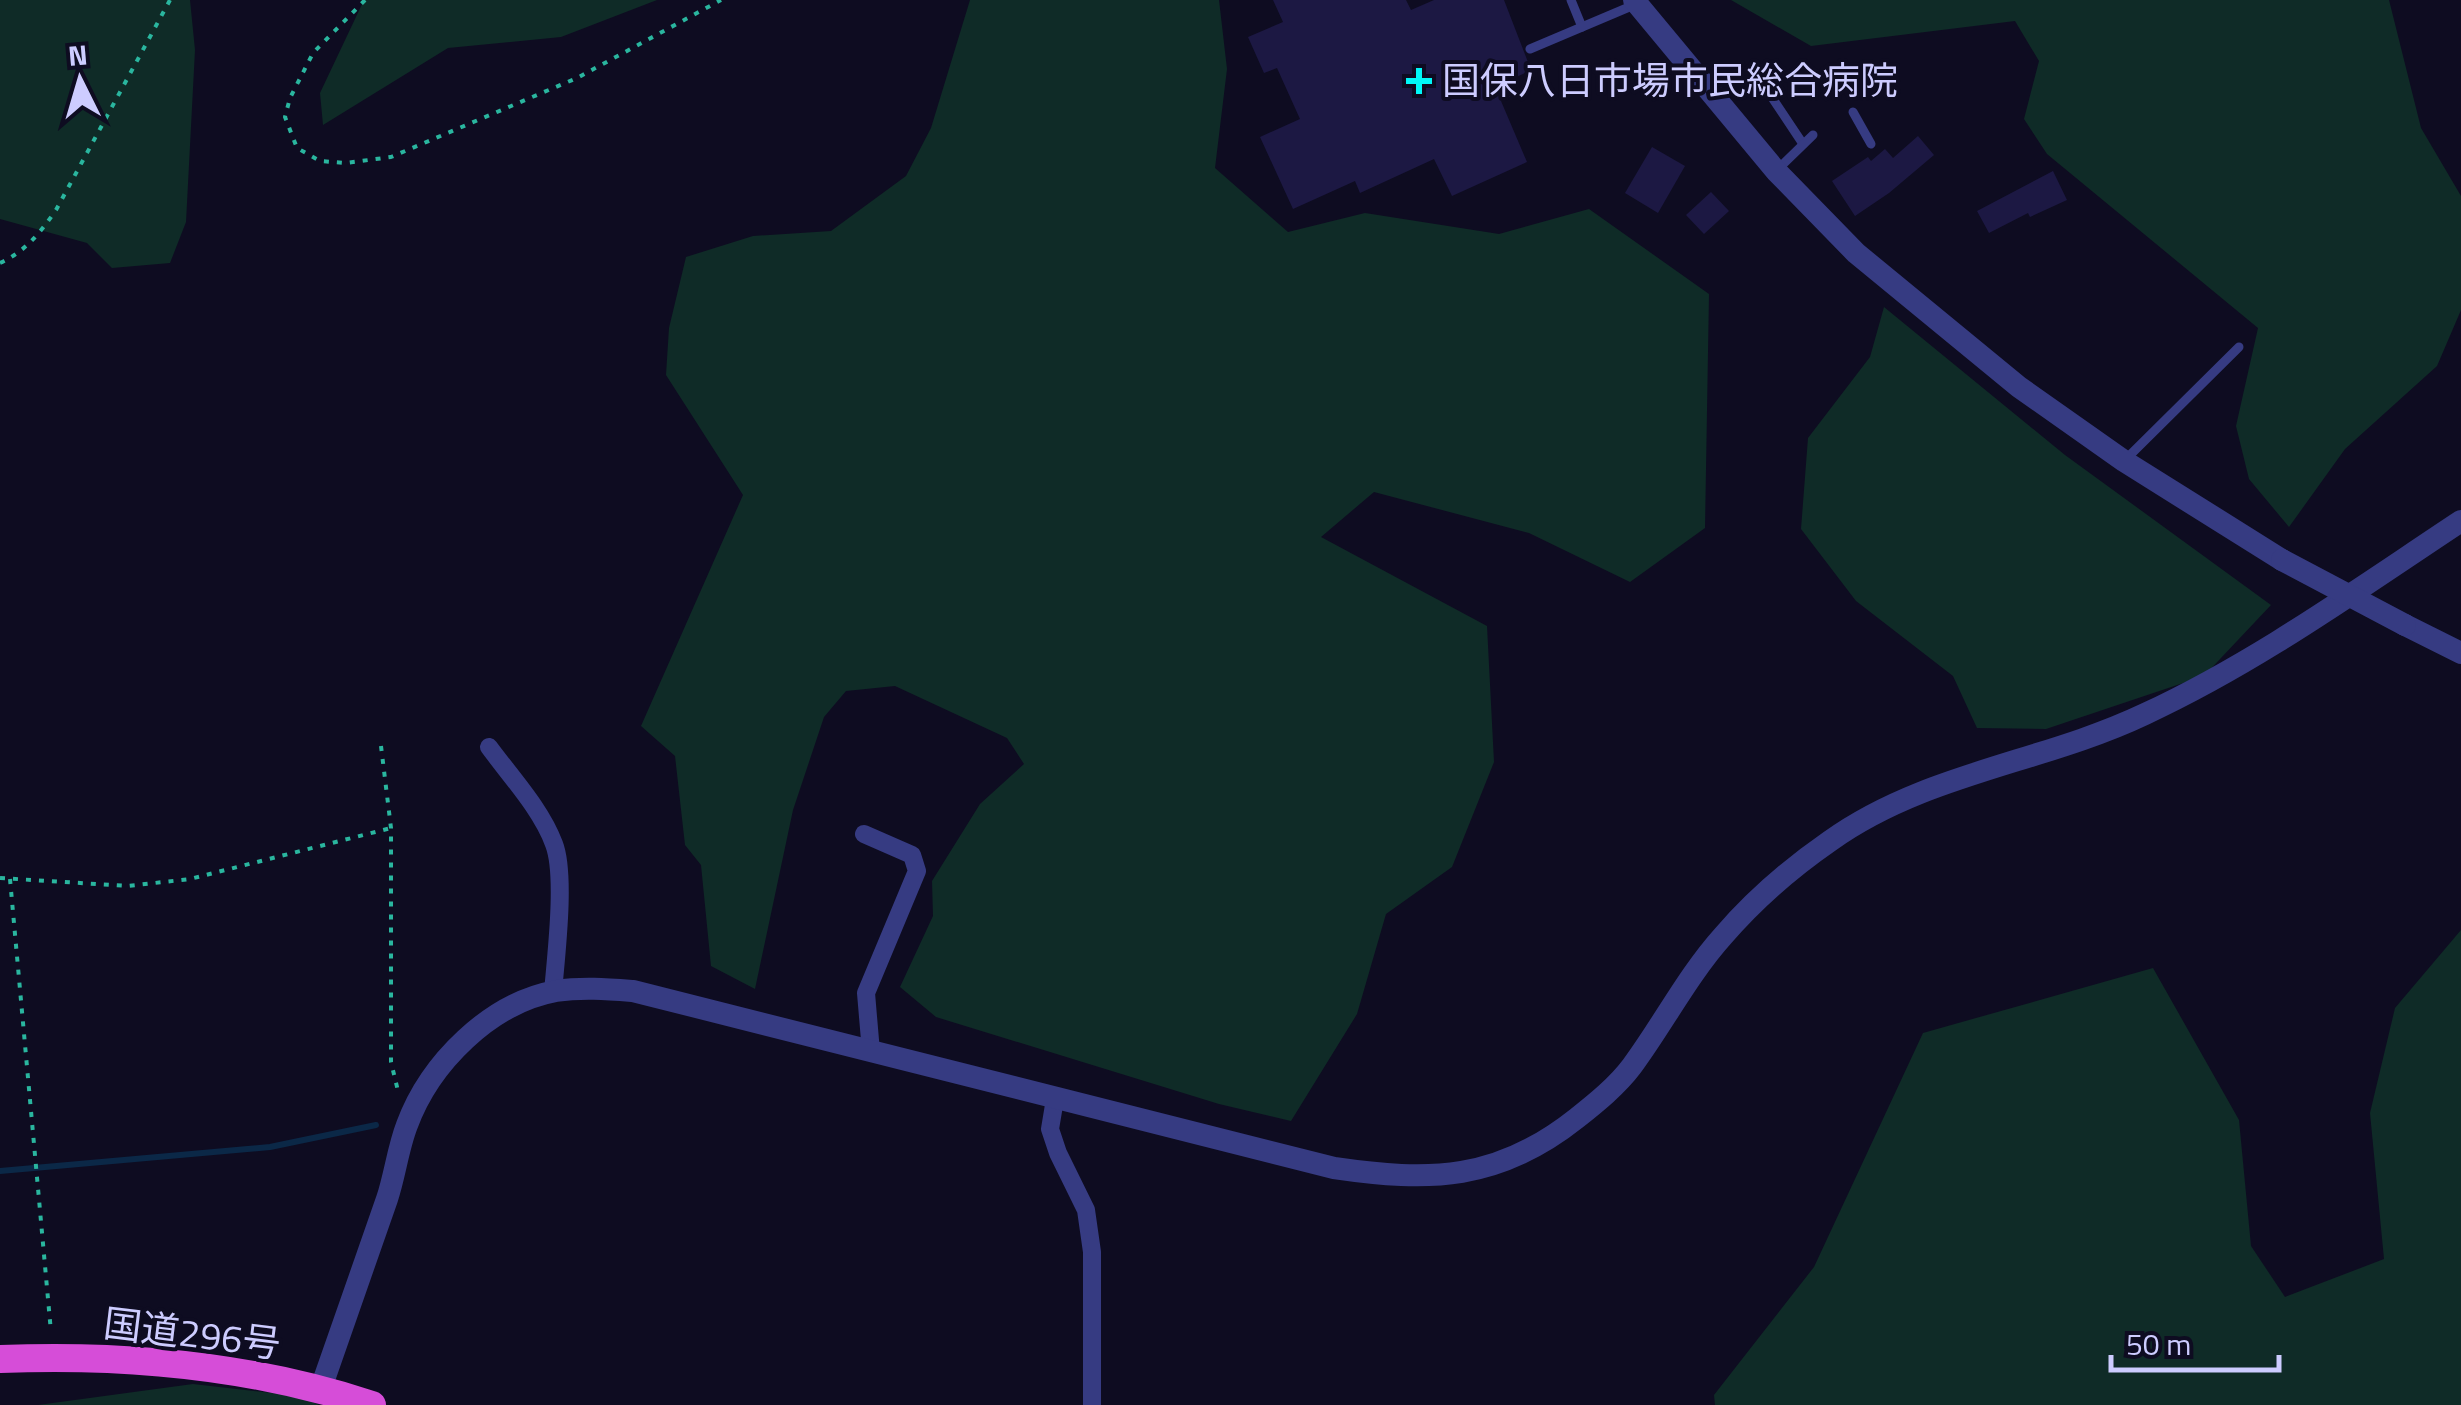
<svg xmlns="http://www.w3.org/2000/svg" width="2461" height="1405" font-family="'Titillium Web','Noto Sans JP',sans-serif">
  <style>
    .green { fill: #0f2b27 }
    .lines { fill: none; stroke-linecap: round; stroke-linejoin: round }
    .stream { stroke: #0b2847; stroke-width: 6 }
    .building { fill: #1c1843 }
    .path { stroke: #2ab69f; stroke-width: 4; stroke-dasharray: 5 8; stroke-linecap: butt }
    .service { stroke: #363b82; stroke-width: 9 }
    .minor { stroke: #363b82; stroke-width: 18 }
    .tertiary { stroke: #363b82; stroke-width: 22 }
    .trunk { stroke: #d64dd8; stroke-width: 28 }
    .tertiary-bridge { stroke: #363b82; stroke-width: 22 }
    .poi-dot { fill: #00f7f7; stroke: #0e0c21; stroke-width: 4 }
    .labels { text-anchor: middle; stroke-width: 8; stroke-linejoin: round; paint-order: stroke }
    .poi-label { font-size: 38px; fill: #cdccff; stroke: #0e0c21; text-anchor: start }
    .street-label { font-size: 38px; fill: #cdccff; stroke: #0e0c21 }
  </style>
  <rect width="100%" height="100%" fill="#0e0c21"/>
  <g class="green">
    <path d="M 0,0 L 190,0 L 195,50 L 186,222 L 170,263 L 112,268 L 87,243 L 0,219 Z"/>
    <path d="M 364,0 L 657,0 L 561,37 L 448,48 L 323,125 L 320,93 Z"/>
    <path d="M 970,0 L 1219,0 L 1227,69 L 1215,168 L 1288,232 L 1365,213 L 1499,234 L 1589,209 L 1709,294 L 1705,528 L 1630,582 L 1529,533 L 1374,492 L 1321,537 L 1487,626 L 1494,762 L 1452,867 L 1386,914 L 1357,1014 L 1291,1121 L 1219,1104 L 936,1017 L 900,987 L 933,916 L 932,881 L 980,804 L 1024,764 L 1007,738 L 895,686 L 846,691 L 824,717 L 793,810 L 755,989 L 711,966 L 701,865 L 685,845 L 675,756 L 641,726 L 743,495 L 666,375 L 669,328 L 686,257 L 753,236 L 831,231 L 906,176 L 931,128 Z"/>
    <path d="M 1731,0 L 2389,0 L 2421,128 L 2461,196 L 2461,310 L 2437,366 L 2345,449 L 2289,527 L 2249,479 L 2236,426 L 2258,328 L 2047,154 L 2024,119 L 2039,61 L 2015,21 L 1811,46 Z"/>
    <path d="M 1884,307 L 2065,455 L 2271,605 L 2204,676 L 2046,729 L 1977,728 L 1953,676 L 1856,601 L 1801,529 L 1808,438 L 1870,357 Z"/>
    <path d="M 2461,930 L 2461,1405 L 1715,1405 L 1714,1395 L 1814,1267 L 1923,1033 L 2153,968 L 2239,1120 L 2251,1246 L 2285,1297 L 2384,1259 L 2370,1113 L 2395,1008 Z"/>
    <path d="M 193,1384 L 299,1396 L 319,1405 L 38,1405 Z"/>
  </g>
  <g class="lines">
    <path class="stream" d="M 0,1171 L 270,1147 L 376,1125"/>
  </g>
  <g class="building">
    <path d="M 1273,0 L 1406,0 L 1411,10 L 1434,0 L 1504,0 L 1531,70 L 1510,80 L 1516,94 L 1501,101 L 1527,162 L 1452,196 L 1434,159 L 1360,193 L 1355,181 L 1293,209 L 1260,137 L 1300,119 L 1277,68 L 1264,73 L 1248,37 L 1283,22 Z"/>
    <path d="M 1918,136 L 1934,155 L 1889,193 L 1855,216 L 1832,181 L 1868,157 L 1871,161 L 1885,149 L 1893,158 Z"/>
    <path d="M 1652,147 L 1685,166 L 1658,213 L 1625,193 Z"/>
    <path d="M 2053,171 L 2067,200 L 2030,217 L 2028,213 L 1989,233 L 1977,211 Z"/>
    <path d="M 1711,192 L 1729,211 L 1704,234 L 1686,215 Z"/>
  </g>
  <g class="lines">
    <g class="path">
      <path d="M 365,0 L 313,53 L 290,98 L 285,117 L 297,148 L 320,161 L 346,163 L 391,157 L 577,78 L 721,0"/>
      <path d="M 0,263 C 26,251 40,233 56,210 L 170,0"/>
      <path d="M 381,746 L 391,828 L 391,1062 L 398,1091"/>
      <path d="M 0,878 L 128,886 L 190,879 L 391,828"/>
      <path d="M 10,879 L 51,1332"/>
    </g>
    <g class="service">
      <path d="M 1571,0 L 1582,27"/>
      <path d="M 1530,49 L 1634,5"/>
      <path d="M 1773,99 L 1803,144"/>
      <path d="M 1853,112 L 1871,144"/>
      <path d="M 1778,169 L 1813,135"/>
      <path d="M 2124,461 L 2239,347"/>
    </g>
    <g class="minor">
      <path d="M 489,747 C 511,777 541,809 554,844 C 566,875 556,956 553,992"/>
      <path d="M 864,834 L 912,855 L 917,871 L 866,993 L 871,1052"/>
      <path d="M 1055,1099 L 1050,1129 L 1058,1153 L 1086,1210 L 1092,1252 L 1092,1405"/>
    </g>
    <g class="tertiary">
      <path d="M 1634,0 L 1776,171 L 1856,253 L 2019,387 L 2124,461 L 2282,560"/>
      <path d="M 2405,625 L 2461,653"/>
      <path d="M 321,1388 C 343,1325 365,1262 387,1199 C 395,1175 398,1148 407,1125 C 430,1063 490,1003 556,991 C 582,987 607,989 633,991 L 1334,1168 C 1430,1182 1498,1181 1577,1118 C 1596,1103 1617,1086 1632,1066 C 1663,1024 1688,975 1723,936 C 1754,900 1791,868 1830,841 C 1925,773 2042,763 2145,714 C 2257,662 2358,589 2461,521"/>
    </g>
    <path class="trunk" d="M 0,1359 C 124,1354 254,1366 372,1405"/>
    <path class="tertiary-bridge" d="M 2282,560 L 2405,625"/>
  </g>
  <path class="poi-dot" d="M1414 66h10v10h10v10h-10v10h-10v-10h-10v-10h10z"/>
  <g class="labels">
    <g class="poi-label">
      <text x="1442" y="94">国保八日市場市民総合病院</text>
    </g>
    <g class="street-label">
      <text transform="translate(192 1334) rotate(7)" y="13">国道296号</text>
    </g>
  </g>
  <g transform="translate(80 80) rotate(355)" stroke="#0e0c21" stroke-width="8" paint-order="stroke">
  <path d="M0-8L18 38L0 25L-18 38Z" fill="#cdccff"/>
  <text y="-15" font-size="28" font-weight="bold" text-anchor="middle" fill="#cdccff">N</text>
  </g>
  <path d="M2111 1355v15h168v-15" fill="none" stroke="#cdccff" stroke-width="5"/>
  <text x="2126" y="1355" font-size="30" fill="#cdccff" stroke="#0e0c21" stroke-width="8" paint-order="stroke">50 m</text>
</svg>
